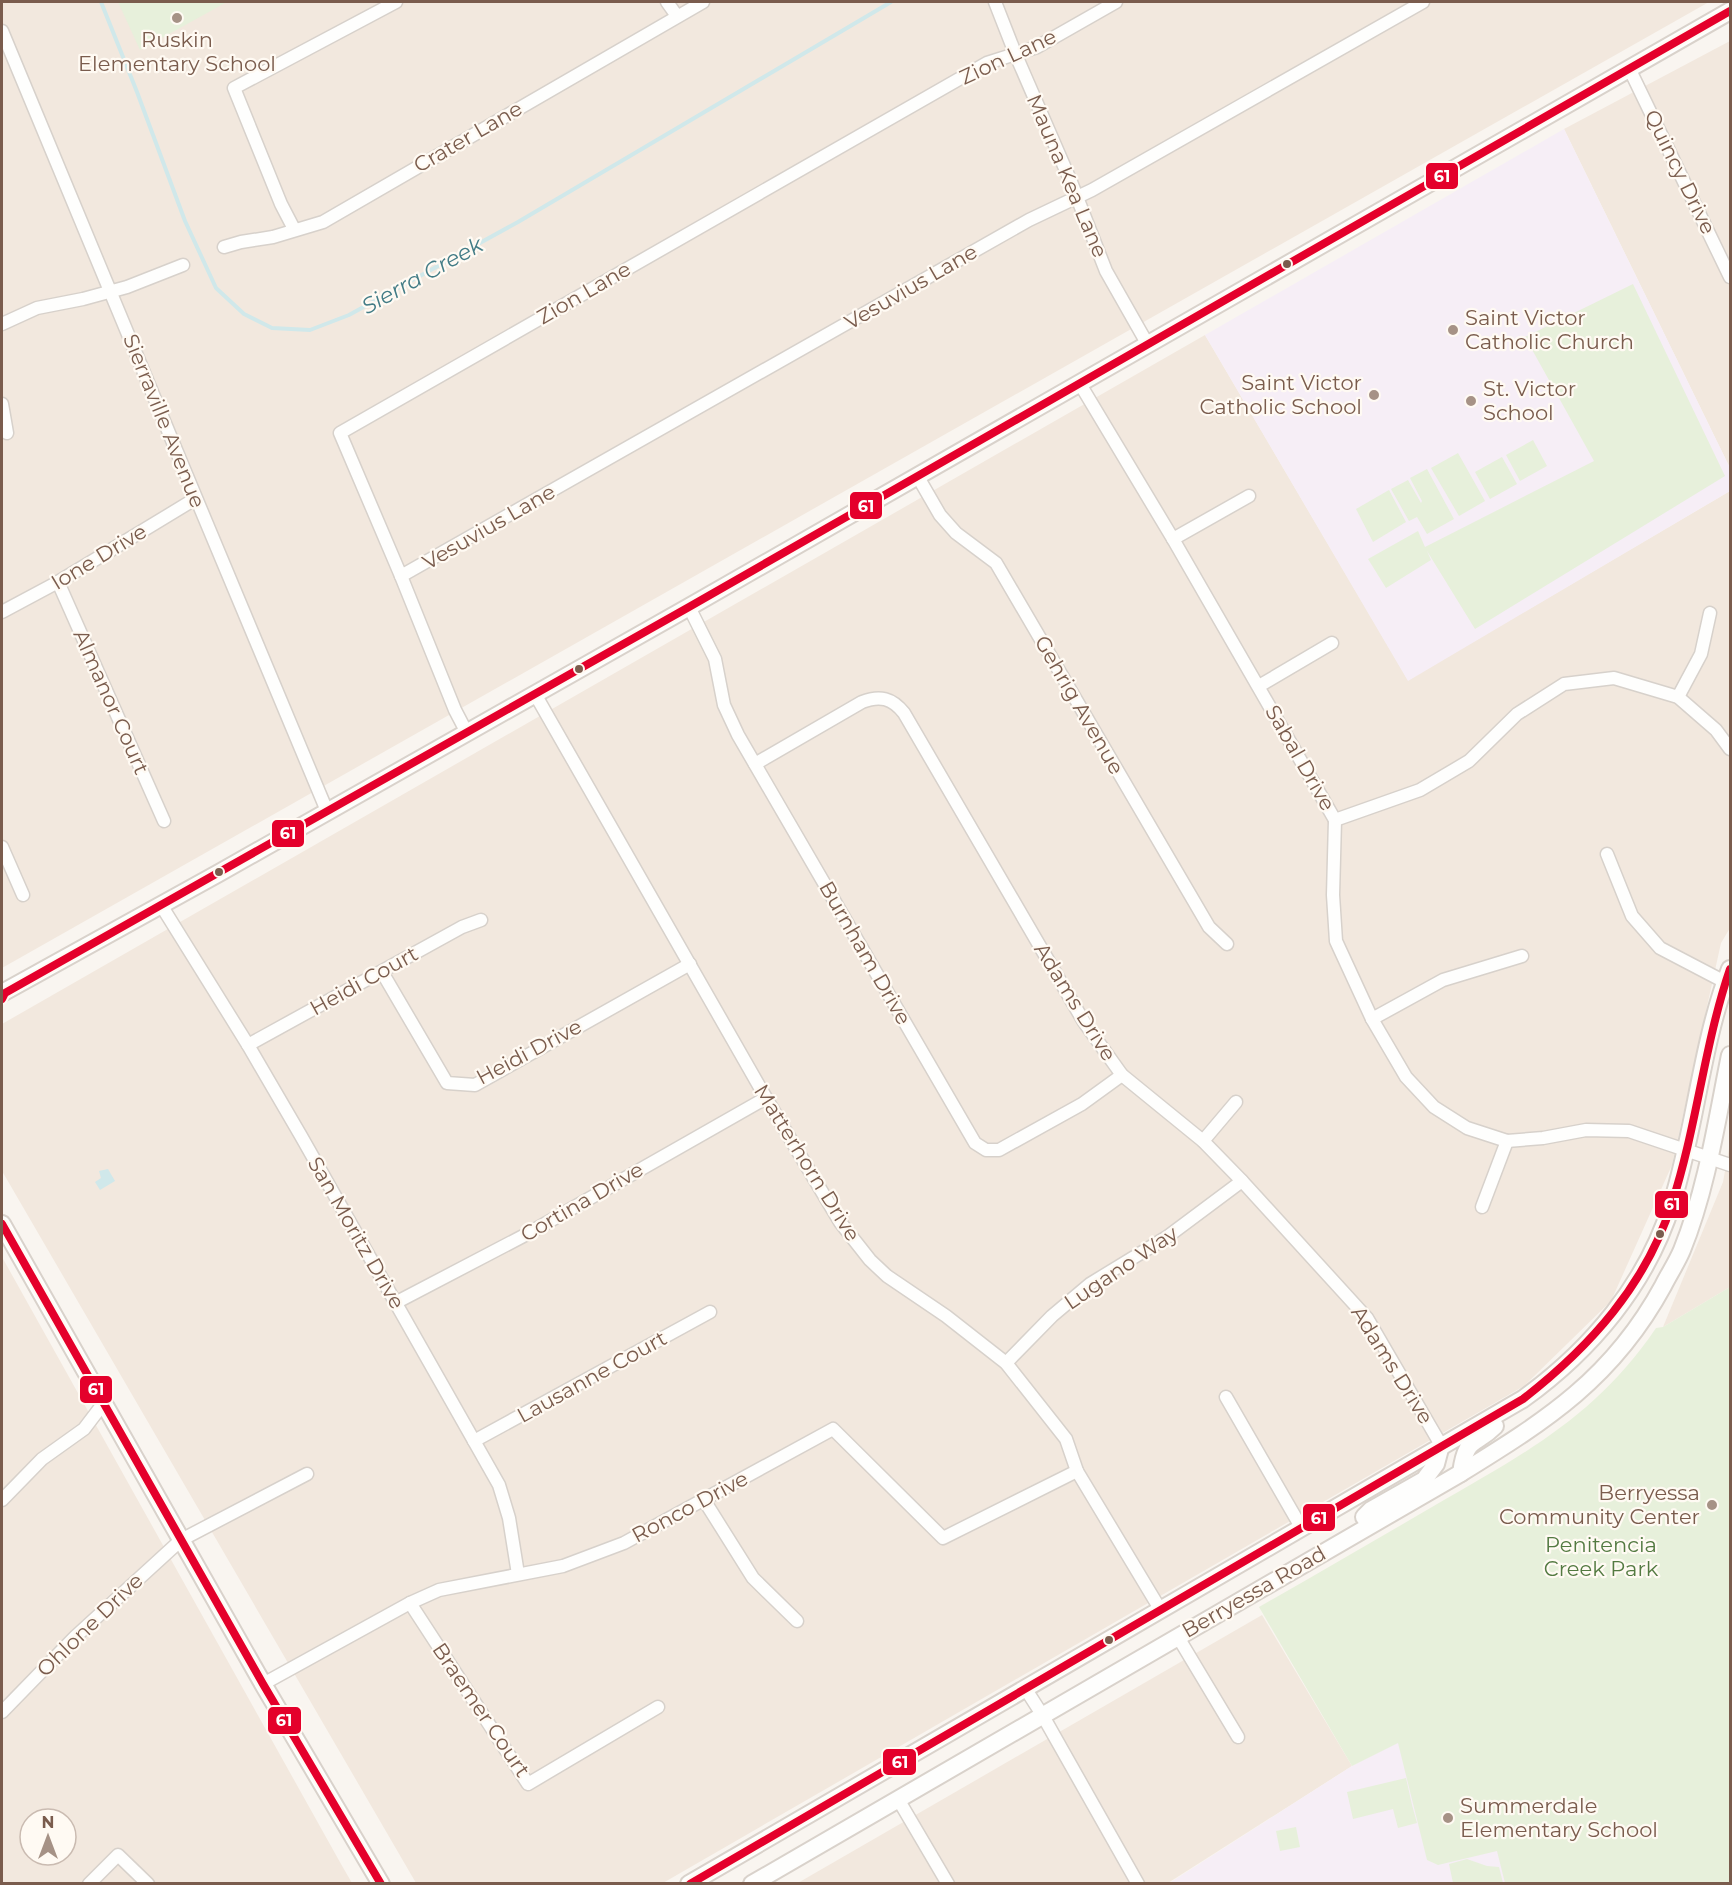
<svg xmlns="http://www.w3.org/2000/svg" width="1732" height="1885" font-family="Montserrat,sans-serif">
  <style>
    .residential { fill: #f2e8de; fill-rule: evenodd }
    .education { fill: #f6eef6 }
    .green { fill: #e7f0db }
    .water { fill: #d0e8ea }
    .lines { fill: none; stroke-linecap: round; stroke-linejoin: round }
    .stream { stroke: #d0e8ea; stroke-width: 4 }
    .street-casing { stroke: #d7d1cb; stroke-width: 15 }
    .secondary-casing { stroke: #d9d2cb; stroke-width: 20 }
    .street { stroke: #fefefd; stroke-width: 12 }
    .secondary { stroke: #fefefd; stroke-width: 16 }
    .bus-1-casing { stroke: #fffaf3; stroke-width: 12 }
    .bus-1 { stroke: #e4002b; stroke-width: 8 }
    .poi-dot { fill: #a69286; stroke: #fffaf3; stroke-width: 2 }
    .bus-dot { fill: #7a5c4d; stroke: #fffaf3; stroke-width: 2 }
    .labels { text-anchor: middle; stroke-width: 4.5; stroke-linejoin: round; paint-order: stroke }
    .poi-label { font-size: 21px; fill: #7a5c4d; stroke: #fffaf3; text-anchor: start }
    .street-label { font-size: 21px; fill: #7a5c4d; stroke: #fffaf3 }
    .park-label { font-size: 21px; fill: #537a41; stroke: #fffaf3 }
    .water-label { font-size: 22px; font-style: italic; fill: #437c86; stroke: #fffaf3 }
    .line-badge { stroke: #fffaf3; stroke-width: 2 }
    .badge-label { font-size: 16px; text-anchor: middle; font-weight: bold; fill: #fff }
  </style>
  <rect width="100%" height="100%" fill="#f9f5f0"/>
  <g class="residential">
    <path d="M 2,2 L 1709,2 L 2,968 Z"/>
    <path d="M 1730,41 L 1730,468 L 1564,129 Z"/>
    <path d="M 1205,335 L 1408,680 L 1730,491 L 1730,928 L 1721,943 L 1672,1165 L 1611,1301 L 1524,1386 L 663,1883 L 416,1883 L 2,1171 L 2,1024 Z"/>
    <path d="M 1730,1143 L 1730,1287 L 1663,1327 L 1723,1182 Z"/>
    <path d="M 2,1257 L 341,1864 L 352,1883 L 2,1883 ZM 30,1819 L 66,1819 L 66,1855 L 30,1855 Z"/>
    <path d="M 1262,1615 L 1352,1766 L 1168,1883 L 796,1884 Z"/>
  </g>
  <g class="education">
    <path d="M 1564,129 L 1730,468 L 1730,491 L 1408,681 L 1205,335 Z"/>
    <path d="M 1398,1742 L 1657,1884 L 1168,1884 L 1352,1766 Z"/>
  </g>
  <g class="green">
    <path d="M 118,2 L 227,2 L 140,50 Z"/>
    <path d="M 1633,284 L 1725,476 L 1475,629 L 1427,551 L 1431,560 L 1386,588 L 1368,559 L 1418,531 L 1425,547 L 1594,461 L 1525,337 Z"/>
    <path d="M 1533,440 L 1547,466 L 1520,481 L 1506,455 Z"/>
    <path d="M 1458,453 L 1485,501 L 1459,516 L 1431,468 Z"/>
    <path d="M 1502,457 L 1517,484 L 1490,499 L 1475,472 Z"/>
    <path d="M 1427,469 L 1454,519 L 1427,534 L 1417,517 L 1409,521 L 1391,489 L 1408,480 L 1421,503 L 1422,501 L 1410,478 Z"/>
    <path d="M 1389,490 L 1406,522 L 1373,542 L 1356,509 Z"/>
    <path d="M 1730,1287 L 1730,1883 L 1505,1883 L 1497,1851 L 1438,1865 L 1427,1860 L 1398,1743 L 1352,1766 L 1259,1607 C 1317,1574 1374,1541 1432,1507 C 1522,1455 1596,1417 1656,1328 L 1663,1327 Z"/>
    <path d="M 1406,1778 L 1412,1805 L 1403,1807 L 1412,1805 L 1417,1823 L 1398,1828 L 1393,1809 L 1353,1819 L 1347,1792 Z"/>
    <path d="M 1296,1827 L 1300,1847 L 1280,1851 L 1276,1831 Z"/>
    <path d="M 1467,1859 L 1487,1866 L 1499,1867 L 1503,1883 L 1453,1883 L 1449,1864 Z"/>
  </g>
  <path class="water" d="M 108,1169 L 115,1181 L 100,1190 L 95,1182 L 101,1178 L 99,1171 Z"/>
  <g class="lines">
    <path class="stream" d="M 101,2 L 137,92 L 185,221 L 216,288 L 244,314 L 272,328 L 310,330 L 349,315 L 518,222 L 891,2"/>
    <g class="street-casing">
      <g id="street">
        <path d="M 667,2 L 677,16"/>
        <path d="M 995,2 L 1015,53 L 1071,182 L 1106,271 L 1148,345"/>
        <path d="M 2,31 C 111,290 217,552 327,811"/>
        <path d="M 1629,68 L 1730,277"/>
        <path d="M 294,229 L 281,204 L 234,88 L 396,2"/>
        <path d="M 224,247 L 241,242 L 273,237 L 323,222 L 703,2"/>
        <path d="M 2,324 L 37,308 L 83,299 L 127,287 L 183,265"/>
        <path d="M 1080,384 L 1173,539 L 1335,820 L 1333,895 L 1336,941 L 1372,1019 L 1406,1077 L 1434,1107 L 1467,1128 L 1507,1141 L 1543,1138 L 1586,1130 L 1629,1131 L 1730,1165"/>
        <path d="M 2,404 L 7,433"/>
        <path d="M 918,477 L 940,515 L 956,533 L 996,563 L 1209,927 L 1227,944"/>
        <path d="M 1173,539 L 1249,496"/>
        <path d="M 401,576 L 1029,220 L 1092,190 L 1423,2"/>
        <path d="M 58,582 L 164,821"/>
        <path d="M 689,607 L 715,659 L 724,705 L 738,735 L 975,1143 L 986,1150 L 999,1150 L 1082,1104 L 1122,1075"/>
        <path d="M 2,612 L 58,582 L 195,499"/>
        <path d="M 1259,686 L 1332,643"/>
        <path d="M 535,694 L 766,1098 L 840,1222 L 870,1260 L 887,1276 L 946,1316 L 1006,1363 L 1066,1439 L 1077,1471 L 1160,1609"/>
        <path d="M 1678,697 L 1701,654 L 1710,613"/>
        <path d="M 467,733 L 455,710 L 401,576 L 340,433 L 987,63 L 1037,47 L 1116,2"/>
        <path d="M 755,764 L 862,702 C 880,695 892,698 904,713 L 1084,1022 L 1122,1075 L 1203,1141 L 1242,1181 L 1367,1318 L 1441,1445"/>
        <path d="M 1335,820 L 1420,790 L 1469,761 L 1517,714 L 1564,684 L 1614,678 L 1678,697 L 1716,730 L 1730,749"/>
        <path d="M 2,847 L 23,895"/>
        <path d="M 1607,854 L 1632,916 L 1660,948 L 1725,982"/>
        <path d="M 161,905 L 248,1045 L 301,1136 L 499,1485 L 509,1518 L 518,1574"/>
        <path d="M 382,972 L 447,1083 L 475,1085 L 690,964"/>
        <path d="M 1372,1019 L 1443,980 L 1522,956"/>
        <path d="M 248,1045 L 462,927 L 481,920"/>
        <path d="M 1203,1141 L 1236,1102"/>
        <path d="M 1482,1207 L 1507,1141"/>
        <path d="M 397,1302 L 527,1234 L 766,1098"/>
        <path d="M 1006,1363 L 1052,1316 L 1090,1284 L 1167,1237 L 1242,1181"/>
        <path d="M 1226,1397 L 1301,1527"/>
        <path d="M 474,1441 L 710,1312"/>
        <path d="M 2,1500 L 42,1459 L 84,1429 L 103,1404"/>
        <path d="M 704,1500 L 753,1578 L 797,1621"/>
        <path d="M 410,1603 L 528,1784 L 658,1707"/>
        <path d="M 1178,1637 L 1238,1737"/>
        <path d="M 263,1684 L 410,1603 L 439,1590 L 563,1566 L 624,1543 L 833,1429 L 943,1538 L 1077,1471"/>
        <path d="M 1025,1688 L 1043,1716 L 1138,1884"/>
        <path d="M 2,1712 L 75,1637 L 181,1540 L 307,1474"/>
        <path d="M 898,1799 L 948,1884"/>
        <path d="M 89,1884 L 118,1855 L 148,1884"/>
      </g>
    </g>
    <g class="secondary-casing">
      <g id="secondary">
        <path d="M 2,993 L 219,873 L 689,607 L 1730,11"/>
        <path d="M 2,1224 L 263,1684 L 381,1884"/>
        <path d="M 1461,1473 C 1466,1436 1474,1447 1495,1426"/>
        <path d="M 1364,1517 L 1371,1510 L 1424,1480 L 1436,1464 L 1441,1445"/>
        <path d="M 689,1884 L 1523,1399 C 1591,1350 1647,1284 1672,1203 C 1696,1126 1701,1044 1730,969"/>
        <path d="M 752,1884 L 1461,1473 C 1547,1420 1613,1378 1663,1286 C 1669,1274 1677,1262 1682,1250 C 1707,1188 1717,1119 1730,1055"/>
      </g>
    </g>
    <use href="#street" class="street"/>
    <use href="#secondary" class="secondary"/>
    <g class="bus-1-casing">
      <g id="bus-1">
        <path d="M 2,999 L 5,993 L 689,607 L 1730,11"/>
        <path d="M 2,1224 L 263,1684 L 381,1884"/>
        <path d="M 690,1884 L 1523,1399 C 1590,1347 1646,1285 1672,1203 C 1697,1126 1704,1045 1730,969"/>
      </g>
    </g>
    <use href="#bus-1" class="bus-1"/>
  </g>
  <g class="poi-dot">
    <circle cx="177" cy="18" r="6"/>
    <circle cx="1453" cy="330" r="6"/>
    <circle cx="1374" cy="395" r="6"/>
    <circle cx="1471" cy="401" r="6"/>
    <circle cx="1712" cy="1505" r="6"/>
    <circle cx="1448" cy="1818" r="6"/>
  </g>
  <g class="bus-dot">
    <circle cx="1287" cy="264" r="5"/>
    <circle cx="579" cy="669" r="5"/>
    <circle cx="219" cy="872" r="5"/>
    <circle cx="1660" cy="1234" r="5"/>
    <circle cx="1109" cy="1640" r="5"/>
  </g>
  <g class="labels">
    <g class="poi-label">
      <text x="177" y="47" text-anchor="middle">Ruskin<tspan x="177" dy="24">Elementary School</tspan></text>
      <text x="1465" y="325">Saint Victor<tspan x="1465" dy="24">Catholic Church</tspan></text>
      <text x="1362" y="390" text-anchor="end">Saint Victor<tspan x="1362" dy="24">Catholic School</tspan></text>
      <text x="1483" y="396">St. Victor<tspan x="1483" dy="24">School</tspan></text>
      <text x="1700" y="1500" text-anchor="end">Berryessa<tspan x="1700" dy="24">Community Center</tspan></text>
      <text x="1460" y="1813">Summerdale<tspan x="1460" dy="24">Elementary School</tspan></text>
    </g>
    <g class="street-label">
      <text transform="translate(1008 57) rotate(-25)" y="7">Zion Lane</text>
      <text transform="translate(468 137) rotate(-30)" y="7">Crater Lane</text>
      <text transform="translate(1680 172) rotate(64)" y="7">Quincy Drive</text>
      <text transform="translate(1067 176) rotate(67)" y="7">Mauna Kea Lane</text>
      <text transform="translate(911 287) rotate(-30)" y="7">Vesuvius Lane</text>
      <text transform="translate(584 293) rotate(-30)" y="7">Zion Lane</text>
      <text transform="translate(164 421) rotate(68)" y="7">Sierraville Avenue</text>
      <text transform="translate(489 527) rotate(-30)" y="7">Vesuvius Lane</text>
      <text transform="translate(99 557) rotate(-31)" y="7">Ione Drive</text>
      <text transform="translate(111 702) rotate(66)" y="7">Almanor Court</text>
      <text transform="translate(1079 705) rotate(60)" y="7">Gehrig Avenue</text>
      <text transform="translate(1300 758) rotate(60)" y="7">Sabal Drive</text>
      <text transform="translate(865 953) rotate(60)" y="7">Burnham Drive</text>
      <text transform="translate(364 981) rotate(-29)" y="7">Heidi Court</text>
      <text transform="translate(1075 1002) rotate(58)" y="7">Adams Drive</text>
      <text transform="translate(529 1052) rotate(-28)" y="7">Heidi Drive</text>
      <text transform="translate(807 1163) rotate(58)" y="7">Matterhorn Drive</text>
      <text transform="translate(582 1202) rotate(-30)" y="7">Cortina Drive</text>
      <text transform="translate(356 1233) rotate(60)" y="7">San Moritz Drive</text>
      <text transform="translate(1121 1268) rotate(-34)" y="7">Lugano Way</text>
      <text transform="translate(1392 1365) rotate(58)" y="7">Adams Drive</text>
      <text transform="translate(592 1377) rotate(-29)" y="7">Lausanne Court</text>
      <text transform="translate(690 1507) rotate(-28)" y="7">Ronco Drive</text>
      <text transform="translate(1254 1592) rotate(-30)" y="7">Berryessa Road</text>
      <text transform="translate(90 1625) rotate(-44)" y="7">Ohlone Drive</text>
      <text transform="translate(481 1710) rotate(56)" y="7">Braemer Court</text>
    </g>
    <g class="park-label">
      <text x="1601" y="1552">Penitencia<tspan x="1601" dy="24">Creek Park</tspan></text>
    </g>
    <g class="water-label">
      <text transform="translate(422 275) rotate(-29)" y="8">Sierra Creek</text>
    </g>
  </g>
  <g class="line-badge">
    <rect x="1425" y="162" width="34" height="28" rx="6" fill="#e4002b"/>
    <rect x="849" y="491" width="34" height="29" rx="6" fill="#e4002b"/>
    <rect x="271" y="819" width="34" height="29" rx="6" fill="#e4002b"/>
    <rect x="1654" y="1190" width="35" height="29" rx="6" fill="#e4002b"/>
    <rect x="79" y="1375" width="34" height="29" rx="6" fill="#e4002b"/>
    <rect x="1302" y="1503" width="34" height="29" rx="6" fill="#e4002b"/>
    <rect x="267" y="1706" width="35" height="29" rx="6" fill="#e4002b"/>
    <rect x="882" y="1748" width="35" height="28" rx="6" fill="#e4002b"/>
  </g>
  <g class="badge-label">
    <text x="1442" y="182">61</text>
    <text x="866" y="512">61</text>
    <text x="288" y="839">61</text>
    <text x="1672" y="1210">61</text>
    <text x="96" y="1395">61</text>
    <text x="1319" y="1524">61</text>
    <text x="284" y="1726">61</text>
    <text x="900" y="1768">61</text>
  </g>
  <rect width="1732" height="1885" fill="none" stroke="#7a5c4d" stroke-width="6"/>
  <g transform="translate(48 1837)"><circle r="28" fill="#fffaf3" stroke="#cabbb1" stroke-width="1.5"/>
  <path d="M0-4.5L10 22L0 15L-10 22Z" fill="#a69286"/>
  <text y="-9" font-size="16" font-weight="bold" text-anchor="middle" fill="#7a5c4d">N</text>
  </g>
</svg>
